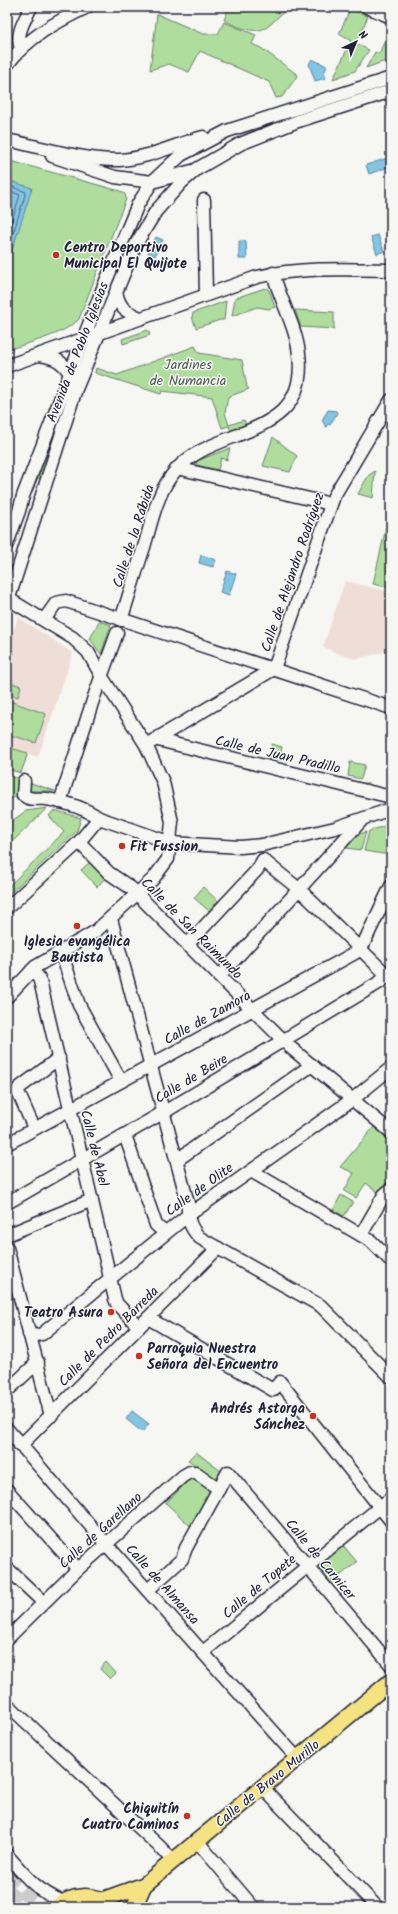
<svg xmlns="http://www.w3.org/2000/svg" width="398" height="1914" font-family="Kalam,sans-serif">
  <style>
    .built { fill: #efded7 }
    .green { fill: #aedd9d; stroke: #68806c }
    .water { fill: #81c6e2; stroke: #5b849f }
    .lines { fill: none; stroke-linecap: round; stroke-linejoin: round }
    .shore { stroke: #48647e; stroke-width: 1 }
    .major-tunnel { stroke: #cccccd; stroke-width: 15; stroke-dasharray: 15 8; stroke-linecap: butt }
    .minor-casing { stroke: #22223b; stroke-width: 15 }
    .major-casing { stroke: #22223b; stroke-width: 18 }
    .minor { stroke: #f6f6f2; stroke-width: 12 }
    .major { stroke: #f5e382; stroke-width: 15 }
    .poi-dot { fill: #c8321e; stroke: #f6f6f2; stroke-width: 1.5 }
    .labels { text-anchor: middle; stroke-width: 3; stroke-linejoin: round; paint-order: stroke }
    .poi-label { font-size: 14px; font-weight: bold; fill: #22223b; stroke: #f6f6f2; text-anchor: start }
    .street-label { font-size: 14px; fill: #22223b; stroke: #f6f6f2 }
    .park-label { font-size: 14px; fill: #4c5a58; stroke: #f6f6f2 }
  </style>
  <rect width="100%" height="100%" fill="#f6f6f2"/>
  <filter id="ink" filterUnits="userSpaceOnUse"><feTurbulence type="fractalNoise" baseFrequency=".025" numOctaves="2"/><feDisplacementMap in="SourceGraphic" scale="8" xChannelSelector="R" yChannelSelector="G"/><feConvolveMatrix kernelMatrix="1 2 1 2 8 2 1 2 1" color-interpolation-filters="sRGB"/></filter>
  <g filter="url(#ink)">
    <g class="built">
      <path d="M 345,581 L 391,592 L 391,650 L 357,659 L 347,657 L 323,647 Z"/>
      <path d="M 18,617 L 73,653 L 38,757 L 7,747 L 7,650 Z"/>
    </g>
    <g class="green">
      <path d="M 229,7 L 290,7 C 283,12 277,18 271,24 C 257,37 238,27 224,20 Z"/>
      <path d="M 350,9 L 368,16 L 356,44 L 369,50 L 355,71 L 333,79 L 351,41 L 339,34 Z"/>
      <path d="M 157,14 L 203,34 L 218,34 L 224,22 L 256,35 L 252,44 L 261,48 L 298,75 L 282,97 L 276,98 L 269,82 L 200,51 L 189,72 L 169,64 L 150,70 Z"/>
      <path d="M 391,26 L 391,59 L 366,68 L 375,52 L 379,54 Z"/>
      <path d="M 7,160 L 120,191 L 125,194 L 126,199 L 79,319 C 64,335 27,343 7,350 Z"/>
      <path d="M 265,288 L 269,290 L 275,307 L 269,309 L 257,307 L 232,316 L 235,298 Z"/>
      <path d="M 226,301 L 224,320 L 220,320 L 196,328 L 192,317 L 193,313 Z"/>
      <path d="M 295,310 L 334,312 L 334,329 L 301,327 Z"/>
      <path d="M 148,330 L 150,335 L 123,344 L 122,339 Z"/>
      <path d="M 195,346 L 199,353 L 242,360 L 247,387 L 249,389 L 228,397 L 225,413 L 229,425 L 244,420 L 246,425 L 231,431 L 229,426 L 222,428 L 212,397 L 162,391 L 161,394 L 95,373 L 96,368 L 117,375 Z"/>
      <path d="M 273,437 L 297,456 L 290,472 L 263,466 Z"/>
      <path d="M 49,445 L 51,446 L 41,479 L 36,477 Z"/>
      <path d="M 230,448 L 227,460 L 221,458 L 218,470 L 196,465 L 197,461 Z"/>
      <path d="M 375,471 L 373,498 L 358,494 L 368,476 Z"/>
      <path d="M 390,510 L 391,551 L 387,571 L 391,572 L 391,588 L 373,584 Z"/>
      <path d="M 99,621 L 111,625 L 101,654 L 90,639 Z"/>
      <path d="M 7,681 L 21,686 L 18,697 L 7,693 Z"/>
      <path d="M 7,700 L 46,714 L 36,743 L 7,734 Z"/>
      <path d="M 272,744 L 282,747 L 279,760 L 269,758 Z"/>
      <path d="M 7,747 L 28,753 L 21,773 L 7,769 Z"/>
      <path d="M 350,762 L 365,765 L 361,779 L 348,776 Z"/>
      <path d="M 7,775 L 55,791 L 31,791 L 7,800 Z"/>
      <path d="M 47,808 L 7,847 L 7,824 L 26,811 Z"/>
      <path d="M 54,810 L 81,818 L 77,831 L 7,896 L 7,888 L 64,832 L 49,816 Z"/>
      <path d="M 385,826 L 389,827 L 391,830 L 390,855 L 364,851 L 369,831 Z"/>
      <path d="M 366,832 L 361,850 L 346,848 L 356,835 Z"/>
      <path d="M 90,862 L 105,878 L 97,887 L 81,870 Z"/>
      <path d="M 203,887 L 218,901 L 209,911 L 194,898 Z"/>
      <path d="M 374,1127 L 391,1141 L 391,1182 L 379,1193 L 366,1183 L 356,1198 L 344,1191 L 354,1173 L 340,1167 Z"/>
      <path d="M 341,1195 L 353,1202 L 344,1216 L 333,1210 Z"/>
      <path d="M 196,1452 L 222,1472 L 218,1479 L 215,1480 L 188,1460 Z"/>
      <path d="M 189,1480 L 194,1480 L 209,1490 L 209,1495 L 191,1527 L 166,1503 Z"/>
      <path d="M 342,1544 L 357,1562 L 331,1583 L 316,1566 Z"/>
      <path d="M 106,1662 L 116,1673 L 110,1679 L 100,1669 Z"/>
    </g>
    <g class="water">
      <path d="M 312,59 L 327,66 L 324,73 L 326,78 L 315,81 L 309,64 Z"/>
      <path d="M 391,157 L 391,166 L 369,174 L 366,165 Z"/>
      <path d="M 7,180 L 32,188 L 9,260 L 7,259 Z"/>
      <path d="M 378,235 L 384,251 L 377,254 L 371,237 Z"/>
      <path d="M 156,237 L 163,240 L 155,256 L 148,253 Z"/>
      <path d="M 239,241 L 246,241 L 247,259 L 239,259 Z"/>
      <path d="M 328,410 L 336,411 L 337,413 L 330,425 L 328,424 L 326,427 L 322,420 Z"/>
      <path d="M 201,555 L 216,560 L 213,567 L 199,563 Z"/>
      <path d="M 227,571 L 236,574 L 229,595 L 220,592 Z"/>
      <path d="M 132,1411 L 149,1424 L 142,1432 L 126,1419 Z"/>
    </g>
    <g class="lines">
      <g class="shore">
        <path d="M 7,185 L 26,192 L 7,253"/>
        <path d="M 7,190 L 20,195 L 7,236"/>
      </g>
      <g class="major-tunnel">
        <path d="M 7,1872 L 38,1907"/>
        <path d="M 7,1890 L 22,1907"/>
      </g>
      <g class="minor-casing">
        <g id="minor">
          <path d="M 367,7 L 391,17"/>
          <path d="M 21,48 C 15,34 25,20 31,7"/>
          <path d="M 7,65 C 28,37 56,22 87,7"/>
          <path d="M 7,140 C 40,147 87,161 119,160 C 147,159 176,144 203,137"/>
          <path d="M 52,156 L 115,177 L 152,182 L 192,171"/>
          <path d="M 204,200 L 206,294"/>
          <path d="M 116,292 C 120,309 125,311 140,318"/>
          <path d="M 39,355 C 54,357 61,360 70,373"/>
          <path d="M 7,366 L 257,277 C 302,267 346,269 391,270"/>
          <path d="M 177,468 L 331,504"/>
          <path d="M 7,544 L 19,511 L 23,496 L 101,293 L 138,204 L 152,182 L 181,155 L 227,131 L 391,78"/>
          <path d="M 7,598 L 73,638 L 88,652 L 102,677 L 146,745 L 163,782 L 172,822 L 168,859 L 153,879 L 96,931 L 35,967 L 7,997"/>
          <path d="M 7,604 L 76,389 L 136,244 L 156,211 L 182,182 L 197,169 L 240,144 L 298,121 L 391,91"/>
          <path d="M 44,620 L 56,603 L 66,601 L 391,708"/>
          <path d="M 121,620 C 129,596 136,571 144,547 C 152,521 157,491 176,470 C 215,425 310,440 299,354 C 296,326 280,300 273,273"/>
          <path d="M 158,740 L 391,797"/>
          <path d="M 146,745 L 272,670 L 276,663 L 334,496 L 391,400"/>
          <path d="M 24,781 L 23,795 C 30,801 38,798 47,799 C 64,802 85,808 99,818 L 171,843 L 241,847 L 262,845 L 335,828 L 391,809"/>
          <path d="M 60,802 L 94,697 L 117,633"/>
          <path d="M 79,842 L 109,873 L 131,888 L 290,1047 L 391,1132"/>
          <path d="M 263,860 L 300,890 L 391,979"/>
          <path d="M 7,908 L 79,842 L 99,818"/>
          <path d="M 111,919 L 188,1203 C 187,1217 189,1227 200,1238 L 321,1306 L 391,1377"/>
          <path d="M 187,945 L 257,870 L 263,860"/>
          <path d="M 59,952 L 63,958 L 79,1005 L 121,1081"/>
          <path d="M 32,970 L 39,978 L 41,985 L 115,1299 L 117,1304 L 139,1327"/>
          <path d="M 219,977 L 361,821"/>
          <path d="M 34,1128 L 18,1092 L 19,1088 L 59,1058"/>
          <path d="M 125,1135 L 156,1225 L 165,1233"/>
          <path d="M 7,1144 L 355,953 L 362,947 L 391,886"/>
          <path d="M 177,1160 L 312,1065"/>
          <path d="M 251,1171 L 371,1241 L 391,1261"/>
          <path d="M 7,1203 L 171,1108 L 380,982 L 391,973"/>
          <path d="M 7,1235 L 92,1200"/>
          <path d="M 361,1235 L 384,1195 L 391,1189"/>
          <path d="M 7,1248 L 51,1416"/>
          <path d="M 148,1318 L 273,1390 L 280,1382 L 391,1521"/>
          <path d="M 29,1334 L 33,1336 L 42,1334 L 187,1216 L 353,1099 L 391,1068"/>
          <path d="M 7,1391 L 38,1362"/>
          <path d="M 7,1429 L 107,1545 L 297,1758"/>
          <path d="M 20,1446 L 218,1248"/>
          <path d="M 7,1490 L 78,1569"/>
          <path d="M 7,1568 L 43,1602"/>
          <path d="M 148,1590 L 182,1559 L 186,1548 L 228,1472 L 391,1665"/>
          <path d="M 7,1639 L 78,1569 L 183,1476 L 190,1472 L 195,1472 L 219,1489"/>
          <path d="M 203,1652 L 391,1498"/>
          <path d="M 7,1704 L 161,1848 L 173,1861"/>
          <path d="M 262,1787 L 377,1907"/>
          <path d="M 197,1841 L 253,1907"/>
          <path d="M 7,1855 C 26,1877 36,1890 63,1902"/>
        </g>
      </g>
      <g class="major-casing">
        <g id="major">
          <path d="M 102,1900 L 144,1885 L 391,1681"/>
          <path d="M 57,1907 C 72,1894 94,1893 110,1905"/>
          <path d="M 134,1907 L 144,1885"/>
        </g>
      </g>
      <use href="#minor" class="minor"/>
      <use href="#major" class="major"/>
    </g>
  </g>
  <g class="poi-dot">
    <circle cx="56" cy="255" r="4"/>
    <circle cx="122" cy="846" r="4"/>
    <circle cx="77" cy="926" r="4"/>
    <circle cx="111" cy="1312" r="4"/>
    <circle cx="139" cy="1356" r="4"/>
    <circle cx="313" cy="1416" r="4"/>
    <circle cx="187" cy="1816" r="4"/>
  </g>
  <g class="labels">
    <g class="poi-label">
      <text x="64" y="252">Centro Deportivo<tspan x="64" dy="16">Municipal El Quijote</tspan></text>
      <text x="130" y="851">Fit Fussion</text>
      <text x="77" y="946" text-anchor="middle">Iglesia evangélica<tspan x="77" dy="16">Bautista</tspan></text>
      <text x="103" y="1317" text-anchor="end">Teatro Asura</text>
      <text x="147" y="1353">Parroquia Nuestra<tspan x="147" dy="16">Señora del Encuentro</tspan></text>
      <text x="305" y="1413" text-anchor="end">Andrés Astorga<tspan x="305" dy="16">Sánchez</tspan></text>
      <text x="179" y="1813" text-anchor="end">Chiquitín<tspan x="179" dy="16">Cuatro Caminos</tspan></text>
    </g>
    <g class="street-label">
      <text transform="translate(77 352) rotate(-69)" y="5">Avenida de Pablo Iglesias</text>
      <text transform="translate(133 536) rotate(-72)" y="5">Calle de la Rábida</text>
      <text transform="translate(292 572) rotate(-71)" y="5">Calle de Alejandro Rodríguez</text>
      <text transform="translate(278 754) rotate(13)" y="5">Calle de Juan Pradillo</text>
      <text transform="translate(192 928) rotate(45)" y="5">Calle de San Raimundo</text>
      <text transform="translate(207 1017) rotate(-29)" y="5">Calle de Zamora</text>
      <text transform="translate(191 1078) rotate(-31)" y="5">Calle de Beire</text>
      <text transform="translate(95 1148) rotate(76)" y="5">Calle de Abel</text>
      <text transform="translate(199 1189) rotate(-36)" y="5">Calle de Olite</text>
      <text transform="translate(108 1336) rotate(-45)" y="5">Calle de Pedro Barreda</text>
      <text transform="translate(100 1530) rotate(-42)" y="5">Calle de Garellano</text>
      <text transform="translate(321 1559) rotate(50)" y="5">Calle de Carnicer</text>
      <text transform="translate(163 1584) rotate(48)" y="5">Calle de Almansa</text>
      <text transform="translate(259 1586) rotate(-40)" y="5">Calle de Topete</text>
      <text transform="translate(267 1783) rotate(-39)" y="5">Calle de Bravo Murillo</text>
    </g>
    <g class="park-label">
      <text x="188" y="369">Jardines<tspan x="188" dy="16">de Numancia</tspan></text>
    </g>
  </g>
  <rect width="398" height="1914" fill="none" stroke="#f6f6f2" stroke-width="24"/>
  <rect x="12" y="12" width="374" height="1890" fill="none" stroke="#22223b" stroke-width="1.5" filter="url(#ink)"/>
  <g transform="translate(356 42) rotate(44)" stroke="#f6f6f2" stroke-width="3" paint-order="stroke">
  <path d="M0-3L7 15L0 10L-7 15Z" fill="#22223b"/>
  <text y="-6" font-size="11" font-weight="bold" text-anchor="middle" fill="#22223b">N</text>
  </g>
</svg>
